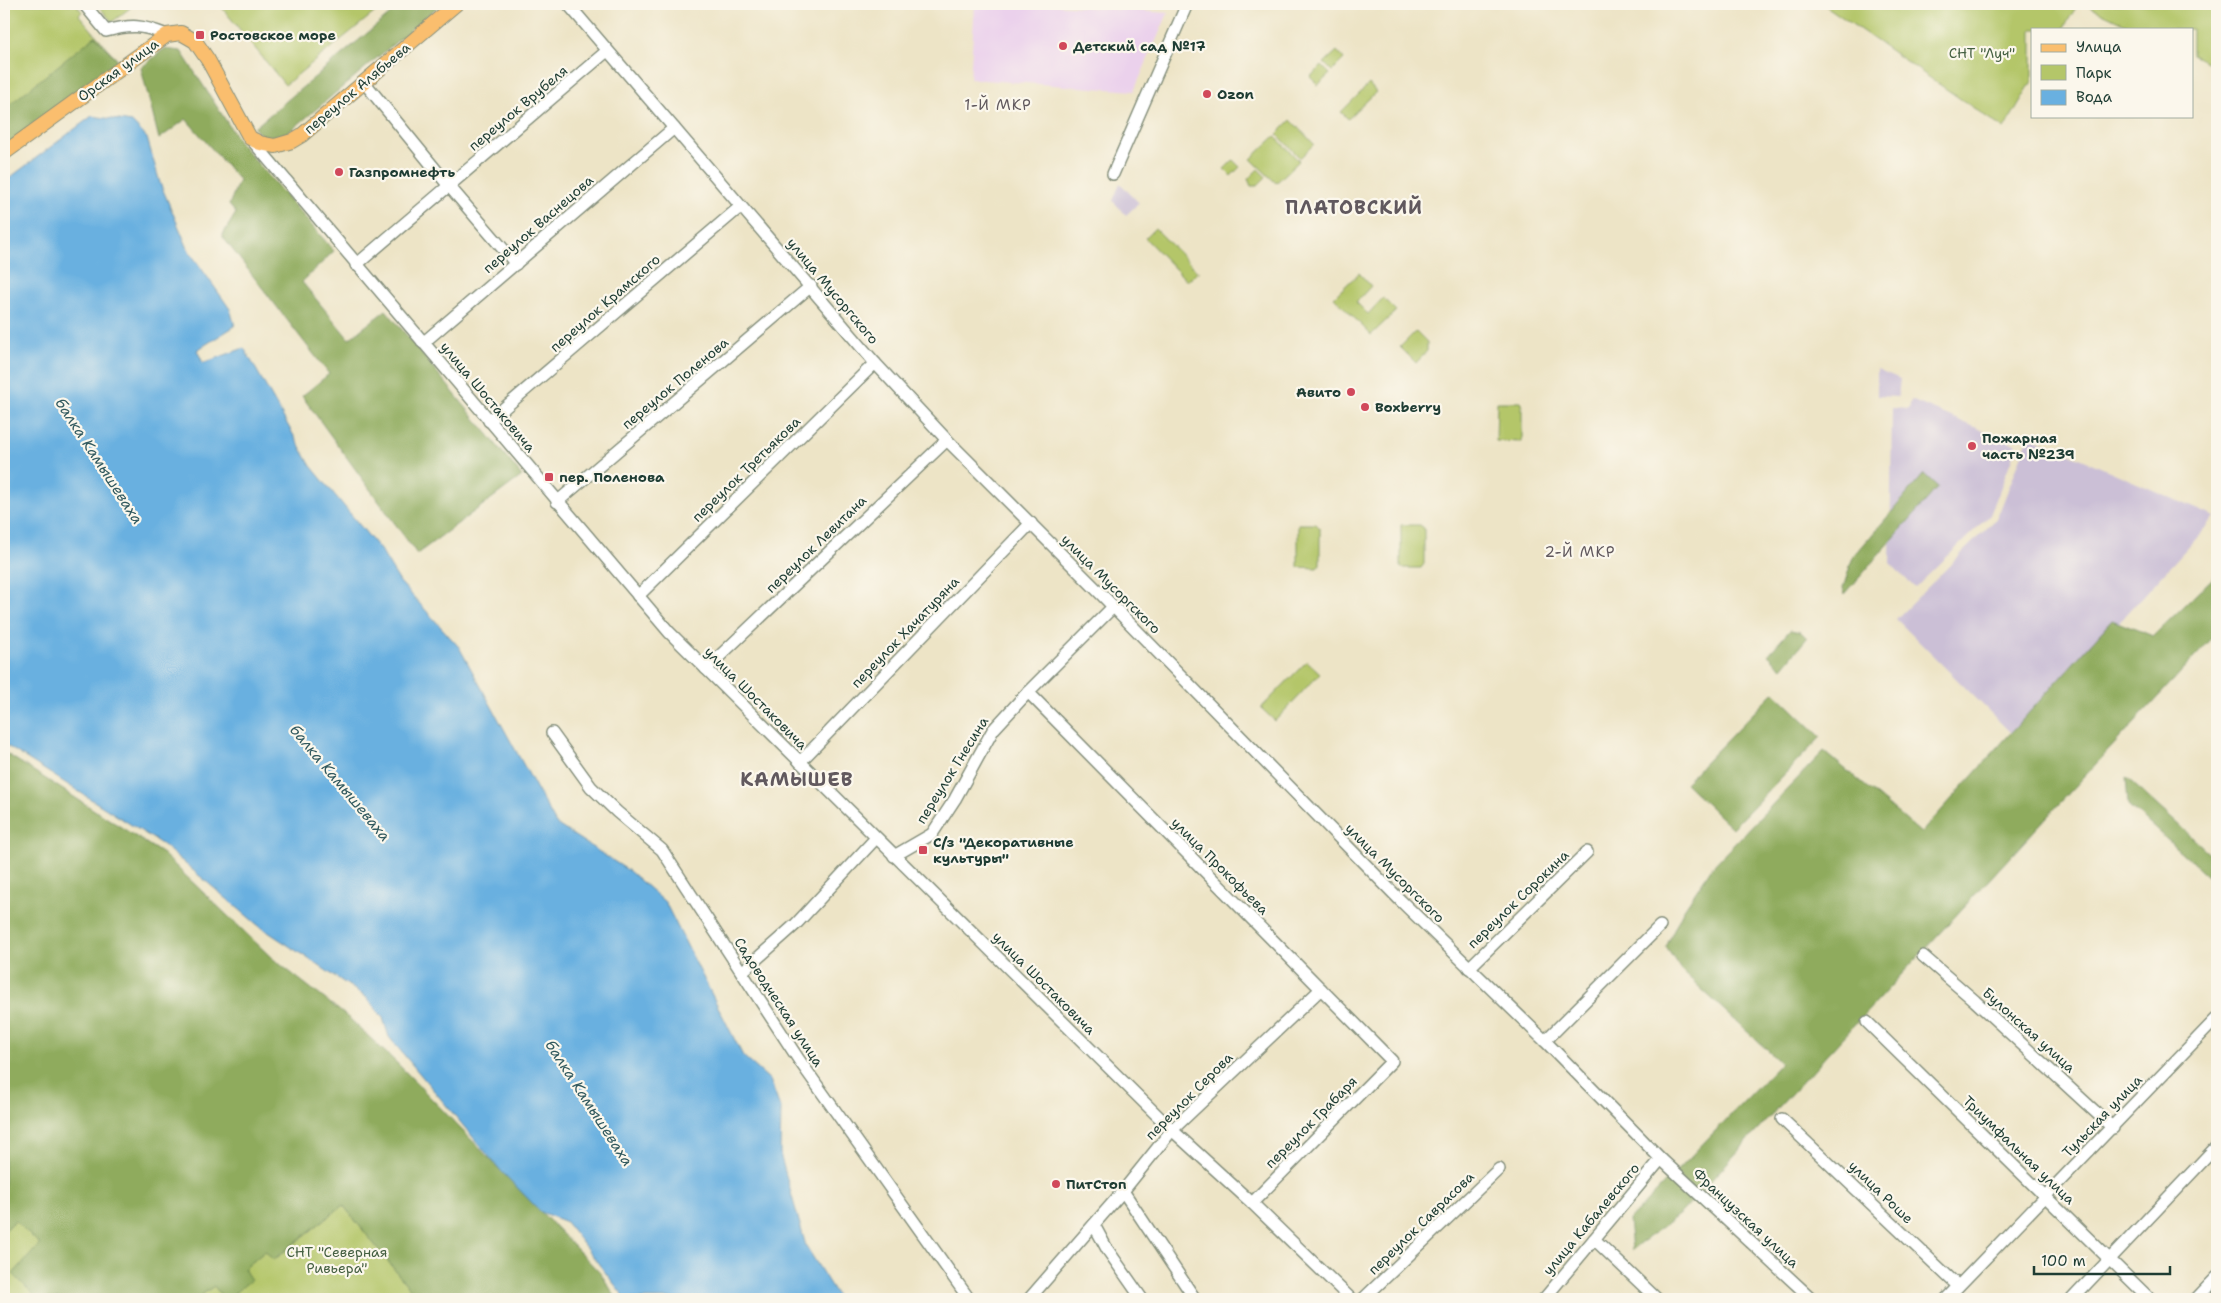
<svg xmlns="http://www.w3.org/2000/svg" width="2221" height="1303" font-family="'Shantell Sans',sans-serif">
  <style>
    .built { fill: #ebd1ec }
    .industrial { fill: #cbbfd6 }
    .green { fill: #b4c669; stroke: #6a824e }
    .forest { fill: #8fab5d; stroke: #577448 }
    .water { fill: #69b0e0; stroke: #44768a }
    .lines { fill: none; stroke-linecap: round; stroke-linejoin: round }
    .minor-casing { stroke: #86907d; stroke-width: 14 }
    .major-casing { stroke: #86907d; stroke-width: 16 }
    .minor { stroke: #fff; stroke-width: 11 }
    .major { stroke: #fabe6e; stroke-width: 14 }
    .poi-dot { fill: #d1495b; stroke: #fbf7ec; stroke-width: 2 }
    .labels { text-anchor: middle; stroke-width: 4.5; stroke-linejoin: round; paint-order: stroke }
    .poi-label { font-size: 14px; font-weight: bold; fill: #1f3d34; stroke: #fbf7ec; text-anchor: start }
    .park-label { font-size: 14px; fill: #445f41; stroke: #fbf7ec }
    .street-label { font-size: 14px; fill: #1f3d34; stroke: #fbf7ec }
    .neighbourhood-label { font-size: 15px; letter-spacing: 1px; fill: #61595e; stroke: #fbf7ec }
    .water-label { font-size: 15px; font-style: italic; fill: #325a5f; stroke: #fbf7ec }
    .district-label { font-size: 19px; font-weight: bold; letter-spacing: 1px; fill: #61595e; stroke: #fbf7ec }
  </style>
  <rect width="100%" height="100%" fill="#fbf7ec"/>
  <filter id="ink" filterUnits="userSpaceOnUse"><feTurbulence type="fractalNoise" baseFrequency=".02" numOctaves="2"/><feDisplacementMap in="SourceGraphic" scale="10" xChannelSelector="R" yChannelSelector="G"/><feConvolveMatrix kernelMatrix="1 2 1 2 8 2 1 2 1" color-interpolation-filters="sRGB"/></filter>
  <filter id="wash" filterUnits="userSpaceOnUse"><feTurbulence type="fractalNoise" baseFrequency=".0096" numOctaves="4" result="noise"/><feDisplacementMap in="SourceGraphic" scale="20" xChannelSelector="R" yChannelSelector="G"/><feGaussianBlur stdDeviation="1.12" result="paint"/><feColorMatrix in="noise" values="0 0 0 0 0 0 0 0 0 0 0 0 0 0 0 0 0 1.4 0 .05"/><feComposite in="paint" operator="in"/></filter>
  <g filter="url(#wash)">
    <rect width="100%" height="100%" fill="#ede4c6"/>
    <path class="built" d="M 975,4 L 1042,4 L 1168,13 L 1134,91 L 970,79 Z"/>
    <g class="industrial">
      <path d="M 1120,183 L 1139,203 L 1126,215 L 1113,201 Z"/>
      <path d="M 1877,369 L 1900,379 L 1898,397 L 1877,396 Z"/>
      <path d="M 1911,400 L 2017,445 L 1990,515 L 1915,588 L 1890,563 L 1892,408 L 1909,409 Z"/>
      <path d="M 2029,436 L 2215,517 L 2015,737 L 1896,619 L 1997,518 Z"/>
    </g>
    <g class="green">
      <path d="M 4,4 L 76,4 L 82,12 L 79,15 L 119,62 L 4,148 Z"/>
      <path d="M 97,4 L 135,4 L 112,22 Z"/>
      <path d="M 219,4 L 385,4 L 285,85 Z"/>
      <path d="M 1823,4 L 2078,4 L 2063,29 L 2032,29 L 2032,81 L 2004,129 Z"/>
      <path d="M 2083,4 L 2217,4 L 2217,67 L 2192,55 L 2192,29 L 2136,29 Z"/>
      <path d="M 1337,51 L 1344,59 L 1332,71 L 1324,63 Z"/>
      <path d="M 1322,66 L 1330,74 L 1318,85 L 1310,77 Z"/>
      <path d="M 1369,84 L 1376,92 L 1348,119 L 1341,112 Z"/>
      <path d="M 1291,120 L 1314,144 L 1300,158 L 1277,134 Z"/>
      <path d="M 1275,136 L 1299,161 L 1276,183 L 1251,159 Z"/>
      <path d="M 1233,160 L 1240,167 L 1231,176 L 1224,169 Z"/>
      <path d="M 1258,169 L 1266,177 L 1257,186 L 1251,186 L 1248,179 Z"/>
      <path d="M 1155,228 L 1198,272 L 1187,281 L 1145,238 Z"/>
      <path d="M 1359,273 L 1371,286 L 1356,302 L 1368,314 L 1383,298 L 1396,311 L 1371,335 L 1334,297 Z"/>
      <path d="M 1416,331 L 1427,342 L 1427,351 L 1416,363 L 1400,347 Z"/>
      <path d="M 1497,402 L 1522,402 L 1522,442 L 1496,441 Z"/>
      <path d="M 1298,524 L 1316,524 L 1320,528 L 1320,564 L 1317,568 L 1298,567 Z"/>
      <path d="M 1401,525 L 1420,525 L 1424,528 L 1424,564 L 1421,568 L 1401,568 Z"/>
      <path d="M 1307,661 L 1320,673 L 1275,721 L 1261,708 Z"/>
      <path d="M 343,1205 L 418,1299 L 227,1299 L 250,1280 L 244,1269 L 265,1251 L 274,1260 Z"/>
      <path d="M 15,1221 L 41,1244 L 13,1274 L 38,1299 L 4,1299 L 4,1231 Z"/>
      <path d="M 214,1286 L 224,1299 L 196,1299 Z"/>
    </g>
    <g class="forest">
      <path d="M 402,4 L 441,4 L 282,138 L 263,137 L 254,128 Z"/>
      <path d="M 95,36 L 119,62 L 4,148 L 4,109 Z"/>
      <path d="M 164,49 L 181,51 L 241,144 L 334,251 L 302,282 L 349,339 L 386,310 L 522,476 L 417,554 L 302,396 L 329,374 L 222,236 L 236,213 L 229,205 L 239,180 L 186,119 L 159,139 L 141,68 Z"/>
      <path d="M 1924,474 L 1938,487 L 1845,594 L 1843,588 L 1853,557 Z"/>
      <path d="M 2217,574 L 2217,633 L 1681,1213 L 1632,1250 L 1629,1220 L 1781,1063 L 1681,970 L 1666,947 L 1683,911 L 1713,866 L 1824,751 L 1921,833 L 2112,620 L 2153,636 Z"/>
      <path d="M 1790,630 L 1801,632 L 1807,638 L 1782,668 L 1768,655 Z"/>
      <path d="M 1774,692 L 1821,737 L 1732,828 L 1685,783 Z"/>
      <path d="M 4,752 L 163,854 L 272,958 L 349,1018 L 400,1066 L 601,1274 L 617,1299 L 418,1299 L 343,1205 L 273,1260 L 265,1251 L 244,1269 L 251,1280 L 227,1299 L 224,1299 L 214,1286 L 196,1299 L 38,1299 L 13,1274 L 40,1244 L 15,1221 L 4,1231 Z"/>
      <path d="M 2126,777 L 2217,860 L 2217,884 L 2128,805 Z"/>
    </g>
    <path class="water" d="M 92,116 L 132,122 L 147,138 L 160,183 L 189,251 L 230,309 L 235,326 L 197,350 L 203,363 L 244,348 L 311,466 L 381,551 L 400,582 L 459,647 L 556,824 L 629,871 L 665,902 L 743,1056 L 770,1080 L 781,1110 L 780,1154 L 806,1246 L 839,1299 L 626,1299 L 566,1222 L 541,1212 L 502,1172 L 389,1037 L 383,1018 L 366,997 L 259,926 L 163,845 L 4,744 L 4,182 Z"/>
  </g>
  <g filter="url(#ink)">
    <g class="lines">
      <g class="minor-casing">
        <g id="minor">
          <path d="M 84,4 L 106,31 C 132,24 142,25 167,35"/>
          <path d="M 568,4 L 875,363 L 947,440 L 1102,595 L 1401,901 L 1545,1041 L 1661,1159 L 1812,1299"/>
          <path d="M 364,82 L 449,186 L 516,264"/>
          <path d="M 251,139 L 669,632 L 1172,1130 L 1252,1203 L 1351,1299"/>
          <path d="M 1113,174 L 1187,4"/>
          <path d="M 356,265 L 607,51"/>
          <path d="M 423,343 L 674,128"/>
          <path d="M 489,421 L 740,207"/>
          <path d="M 557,502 L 811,286"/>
          <path d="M 638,596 L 875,363"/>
          <path d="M 706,669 L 947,440"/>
          <path d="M 1028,692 L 1392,1061 L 1252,1203"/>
          <path d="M 552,733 L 591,787 L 617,812 L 662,850 L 799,1060 L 969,1299"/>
          <path d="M 800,762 L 1031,523"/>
          <path d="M 894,856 L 932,834 L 955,799 L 993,730 L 1028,692 L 1113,607"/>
          <path d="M 1923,956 L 1975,1001 L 2113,1128"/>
          <path d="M 1469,968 L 1587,852"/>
          <path d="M 742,972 L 796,924 L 876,838"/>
          <path d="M 1867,1022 L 2150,1299"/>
          <path d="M 1545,1041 L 1660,926"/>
          <path d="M 1782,1119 L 1958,1286"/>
          <path d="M 1123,1191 L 1195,1299"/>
          <path d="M 1094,1225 L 1107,1249 L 1142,1299"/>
          <path d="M 1594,1239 L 1657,1299"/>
          <path d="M 1029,1299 L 1123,1191 L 1172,1130 L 1321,989"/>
          <path d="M 1363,1299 L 1499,1169"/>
          <path d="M 1544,1299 L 1661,1159"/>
          <path d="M 1946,1299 L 2217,1018"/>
          <path d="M 2072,1299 L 2217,1146"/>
          <path d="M 2196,1299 L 2217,1277"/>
        </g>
      </g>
      <g class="major-casing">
        <path id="major" d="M 4,153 L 167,35 L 181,33 L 195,41 L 208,60 L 250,138 L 260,143 L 275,146 L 292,141 L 302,135 L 456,4"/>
      </g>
      <use href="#minor" class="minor"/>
      <use href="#major" class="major"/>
    </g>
  </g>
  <g class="poi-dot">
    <rect x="195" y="30" width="10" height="10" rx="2.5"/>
    <circle cx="1063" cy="46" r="5"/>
    <circle cx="1207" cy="94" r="5"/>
    <circle cx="339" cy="172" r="5"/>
    <circle cx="1351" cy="392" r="5"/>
    <circle cx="1365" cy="407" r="5"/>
    <circle cx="1972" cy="446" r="5"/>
    <rect x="544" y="472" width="10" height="10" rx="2.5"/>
    <rect x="918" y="845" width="10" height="10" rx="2.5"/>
    <circle cx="1056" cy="1184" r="5"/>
  </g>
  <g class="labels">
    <g class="poi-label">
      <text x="210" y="40">Ростовское море</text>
      <text x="1073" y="51">Детский сад №17</text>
      <text x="1217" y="99">Ozon</text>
      <text x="349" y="177">Газпромнефть</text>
      <text x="1341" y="397" text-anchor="end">Авито</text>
      <text x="1375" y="412">Boxberry</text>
      <text x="1982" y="443">Пожарная<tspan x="1982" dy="16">часть №239</tspan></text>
      <text x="559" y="482">пер. Поленова</text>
      <text x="933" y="847">С/з "Декоративные<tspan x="933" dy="16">культуры"</tspan></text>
      <text x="1066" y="1189">ПитСтоп</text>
    </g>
    <g class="park-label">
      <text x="1982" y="58">СНТ "Луч"</text>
      <text x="337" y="1257">СНТ "Северная<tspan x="337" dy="16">Ривьера"</tspan></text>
    </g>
    <g class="street-label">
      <text transform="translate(118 70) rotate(-36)" y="5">Орская улица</text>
      <text transform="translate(357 88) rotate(-40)" y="5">переулок Алябьева</text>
      <text transform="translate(518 108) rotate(-40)" y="5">переулок Врубеля</text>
      <text transform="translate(538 224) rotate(-41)" y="5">переулок Васнецова</text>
      <text transform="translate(833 291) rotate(50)" y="5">улица Мусоргского</text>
      <text transform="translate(605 303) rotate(-41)" y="5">переулок Крамского</text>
      <text transform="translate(675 383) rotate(-40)" y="5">переулок Поленова</text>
      <text transform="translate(488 397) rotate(50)" y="5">улица Шостаковича</text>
      <text transform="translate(746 469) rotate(-44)" y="5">переулок Третьякова</text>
      <text transform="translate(816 544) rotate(-44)" y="5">переулок Левитана</text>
      <text transform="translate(1111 584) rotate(45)" y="5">улица Мусоргского</text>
      <text transform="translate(905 632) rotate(-46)" y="5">переулок Хачатуряна</text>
      <text transform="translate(756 698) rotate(45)" y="5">улица Шостаковича</text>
      <text transform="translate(952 770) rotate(-58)" y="5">переулок Гнесина</text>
      <text transform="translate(1220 866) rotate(45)" y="5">улица Прокофьева</text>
      <text transform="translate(1395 873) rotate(45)" y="5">улица Мусоргского</text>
      <text transform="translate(1518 899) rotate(-44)" y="5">переулок Сорокина</text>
      <text transform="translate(1044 983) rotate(45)" y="5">улица Шостаковича</text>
      <text transform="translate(779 1002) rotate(57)" y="5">Садоводческая улица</text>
      <text transform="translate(2029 1030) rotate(42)" y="5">Булонская улица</text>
      <text transform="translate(1189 1096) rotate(-45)" y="5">переулок Серова</text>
      <text transform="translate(2102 1116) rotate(-46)" y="5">Тульская улица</text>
      <text transform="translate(1311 1122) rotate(-45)" y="5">переулок Грабаря</text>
      <text transform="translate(2019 1150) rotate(44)" y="5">Триумфальная улица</text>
      <text transform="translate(1881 1192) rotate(44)" y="5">улица Роше</text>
      <text transform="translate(1746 1218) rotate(43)" y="5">Французская улица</text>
      <text transform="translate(1591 1219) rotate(-50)" y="5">улица Кабалевского</text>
      <text transform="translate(1421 1223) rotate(-44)" y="5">переулок Саврасова</text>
    </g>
    <g class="neighbourhood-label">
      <text x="998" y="110">1-Й МКР</text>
      <text x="1580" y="557">2-Й МКР</text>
    </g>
    <g class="water-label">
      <text transform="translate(99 461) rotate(57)" y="5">балка Камышеваха</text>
      <text transform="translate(340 783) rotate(50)" y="5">балка Камышеваха</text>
      <text transform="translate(589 1103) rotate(57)" y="5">балка Камышеваха</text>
    </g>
    <g class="district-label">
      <text x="1354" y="214">ПЛАТОВСКИЙ</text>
      <text x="797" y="786">КАМЫШЕВ</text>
    </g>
  </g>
  <rect width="2221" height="1303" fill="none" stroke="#fbf7ec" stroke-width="20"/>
  <rect x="2031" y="28" width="162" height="90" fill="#fbf7ec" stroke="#a3ada2"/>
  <rect x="2041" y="44" width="25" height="8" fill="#fabe6e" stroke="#a3ada2"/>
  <text x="2076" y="52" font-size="15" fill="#1f3d34">Улица</text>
  <rect x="2041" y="65" width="25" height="15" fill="#b4c669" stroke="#a3ada2"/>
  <text x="2076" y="78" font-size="15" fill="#1f3d34">Парк</text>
  <rect x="2041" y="90" width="25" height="15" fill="#69b0e0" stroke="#a3ada2"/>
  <text x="2076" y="102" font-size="15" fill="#1f3d34">Вода</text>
  <path d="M2034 1266v8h136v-8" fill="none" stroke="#1f3d34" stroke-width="2.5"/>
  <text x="2041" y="1266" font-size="15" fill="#1f3d34" stroke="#fbf7ec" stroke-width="4" paint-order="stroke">100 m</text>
</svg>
